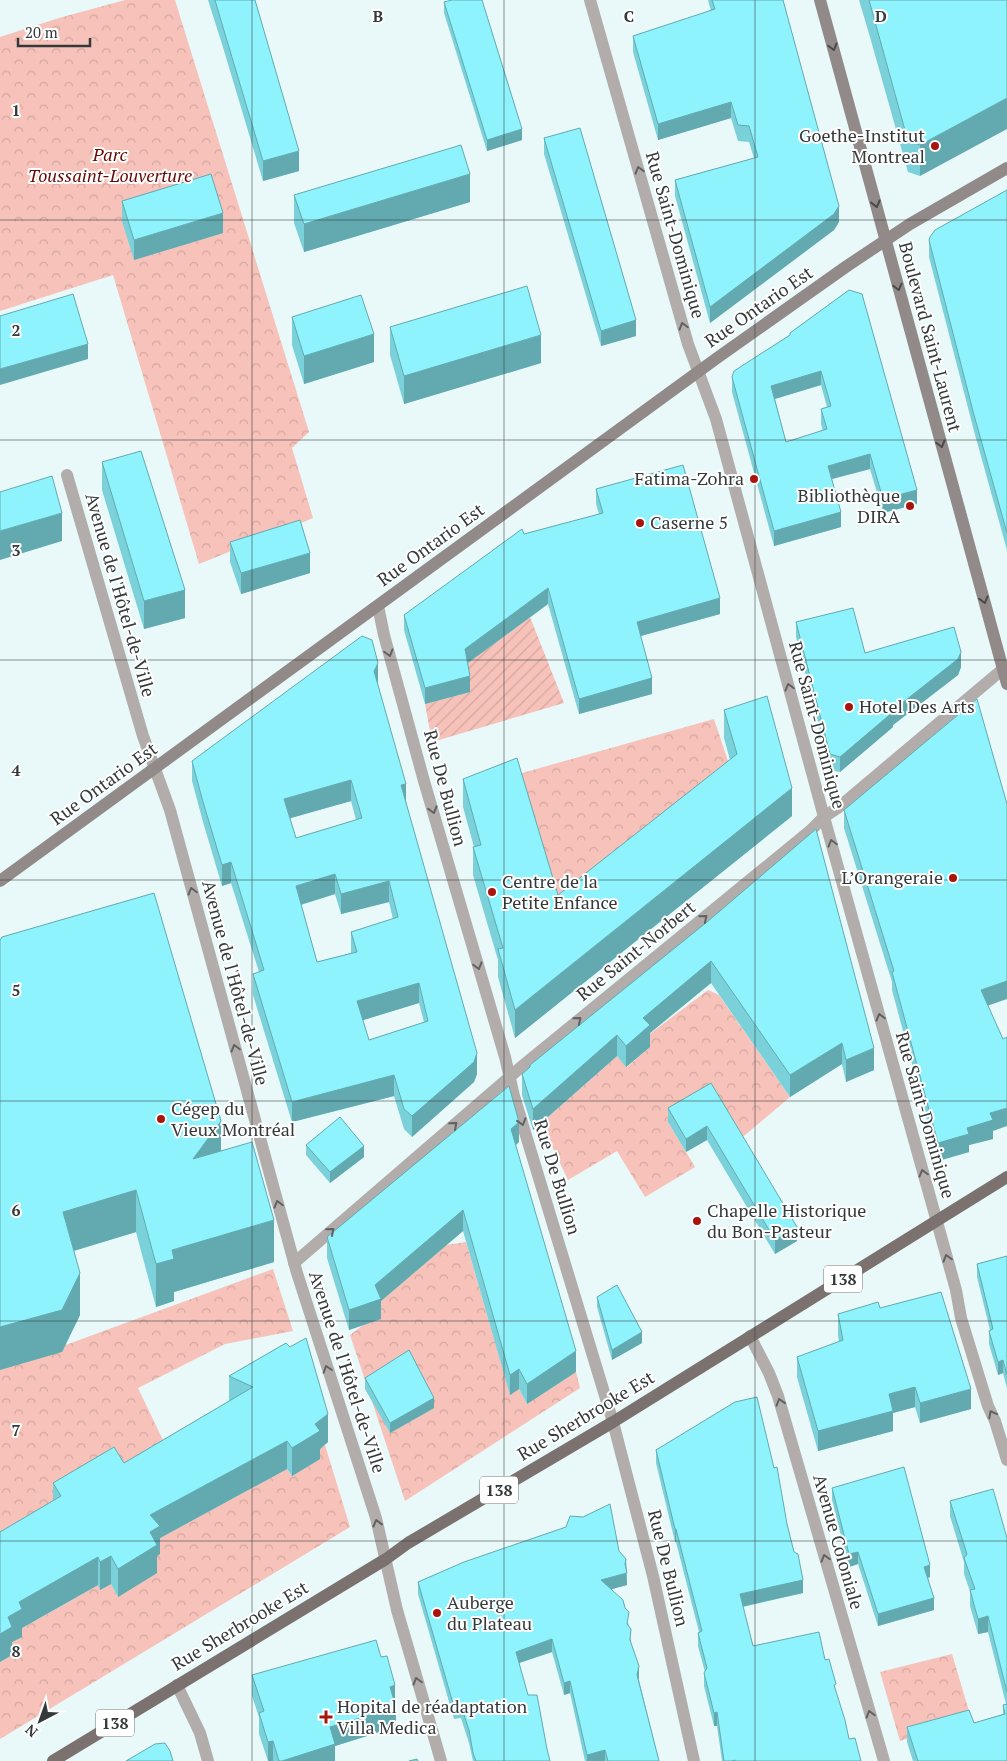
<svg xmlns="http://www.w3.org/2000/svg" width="1007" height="1761" font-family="'PT Serif',serif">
	<defs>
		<pattern id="park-crowns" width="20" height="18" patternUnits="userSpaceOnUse" patternTransform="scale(1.25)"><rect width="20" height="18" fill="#f6c2b9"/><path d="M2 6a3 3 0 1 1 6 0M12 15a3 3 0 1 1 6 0" fill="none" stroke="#d4a7a0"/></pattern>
		<pattern id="garden-furrows" width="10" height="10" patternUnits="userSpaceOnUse" patternTransform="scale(1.25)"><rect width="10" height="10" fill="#f6c2b9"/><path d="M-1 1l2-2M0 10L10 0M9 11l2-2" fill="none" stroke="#d4a7a0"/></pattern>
	</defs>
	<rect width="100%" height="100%" fill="#e9f8f9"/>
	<g fill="url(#park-crowns)">
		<path d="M125 0H175L309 432 292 448 313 518 199 564 113 275 0 311V37L59 18Z"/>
		<path d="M714 719 736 785 559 923 515 775Z"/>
		<path d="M708 990 719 995 790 1097 738 1141 668 1122 695 1167 645 1197 617 1151 568 1180 541 1123 617 1056 627 1067 650 1047 643 1039Z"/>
		<path d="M466 1242 510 1394 519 1389 527 1404 576 1372 580 1388 405 1501 350 1335 363 1325 381 1319 375 1305 446 1245Z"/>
		<path d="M273 1269 293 1331 225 1344 138 1388 173 1461 0 1560V1369Z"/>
		<path d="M325 1445 350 1527 0 1739V1662L12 1655 7 1645 19 1630 98 1585 111 1584 118 1597 150 1543 287 1469 291 1475 315 1451Z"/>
		<path d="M952 1654 971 1718 900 1741 880 1672Z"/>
	</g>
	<path fill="url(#garden-furrows)" d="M530 617 564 703 432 742 425 704 470 692 465 665Z"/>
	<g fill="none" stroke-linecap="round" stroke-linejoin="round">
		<g stroke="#b2adab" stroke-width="12">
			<path d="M590 0 688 344 716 419 824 817 956 1290 961 1318 988 1406 995 1421 1007 1460"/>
			<path d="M67 475 143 736 170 810 297 1273 376 1518 397 1610 441 1761"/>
			<path d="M378 606 384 635 424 781 505 1057 514 1096 613 1422 653 1576 694 1761"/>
			<path d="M294 1263 520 1068 810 831 824 817 839 807 1003 669"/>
			<path d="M750 1336 769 1373 778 1396 884 1761"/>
			<path d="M177 1685 200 1733 208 1761"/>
		</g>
		<g stroke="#928a88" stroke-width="12">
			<path d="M820 0 1007 684"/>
			<path d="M0 881 717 358 847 266 910 224 1007 168"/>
		</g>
		<path stroke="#7b716f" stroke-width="12" d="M53 1761 386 1559 408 1543 613 1422 1007 1177"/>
	</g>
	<g fill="#7ad1d9" fill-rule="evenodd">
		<path d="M208 0H255L299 171 263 181 222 44Z"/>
		<path d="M708 0H783L839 222 834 230 710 323 675 196V180L754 158 749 142 738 141 731 118 658 140 633 52V36L711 11Z"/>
		<path d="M859 0H1007L920 176 908 172 870 37Z"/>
		<path d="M444 2 522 140 487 151 444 13Z"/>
		<path d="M544 138 636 336 601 346 544 154Z"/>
		<path d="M1007 190V550L974 431 929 257V240Z"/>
		<path d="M294 195 470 202 304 252 294 223Z"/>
		<path d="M122 201 223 233 134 260 122 221Z"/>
		<path d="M849 290 917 504 883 513 870 469 832 479 841 527 774 546 732 392V377L790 335V333ZM821 385 827 407 821 409V424L823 431 786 442 775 399Z"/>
		<path d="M292 317 374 362 304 384 292 345Z"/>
		<path d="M390 327 541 363 404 404 390 355Z"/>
		<path d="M102 462 185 618 144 629 102 490Z"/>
		<path d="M596 489 720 614 641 636 652 694 579 714 548 604 468 663 470 692 425 704 404 630V615L524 534 599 514 596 504Z"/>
		<path d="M230 542 310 573 241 594 230 562Z"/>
		<path d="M796 622 865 653 961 667 958 675 893 725V727L840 772 830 770 796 637Z"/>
		<path d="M378 683V684L406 802 477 1074 474 1082 412 1137 404 1129 394 1096 292 1122 253 995V974L259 972 231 883 222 886 203 822 192 781V761ZM351 801 356 820 296 838 290 818ZM335 894 341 914 389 902 393 919 351 932V953L317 962 301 905ZM419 1003 424 1022 369 1040 363 1020Z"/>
		<path d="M724 710 792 816 515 1038 498 977V960L473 875V847H474L463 807V779L558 895 730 760 724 738Z"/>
		<path d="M844 810 988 1006 993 1139 969 1145V1152L938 1161 892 990V982L844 828Z"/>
		<path d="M707 922 874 1070 846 1082 842 1064 790 1097 711 983 650 1033V1047L626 1067 617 1056 533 1130 522 1095V1074L530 1068V1065Z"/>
		<path d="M0 940 221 1151 274 1262 174 1292V1301L156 1307 136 1232 74 1251 80 1315 62 1352Z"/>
		<path d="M711 1083 797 1241 775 1254 707 1140 686 1152 668 1122V1108Z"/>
		<path d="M519 1142 516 1145 576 1372 527 1404 519 1389 510 1395 463 1231 381 1301V1319L349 1330 327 1258V1237Z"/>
		<path d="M306 1145 364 1157 330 1183 306 1155Z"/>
		<path d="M1007 1256V1388L1003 1373 998 1375 989 1344V1331L990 1330 977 1277V1264Z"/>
		<path d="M597 1297 642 1343 612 1360 597 1307Z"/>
		<path d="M880 1308 971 1409 920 1423 915 1407 893 1413V1431L818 1451 797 1377V1357L839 1342 838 1335V1314Z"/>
		<path d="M286 1343 328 1442 320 1449V1459L292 1476 287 1469 160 1538V1554L157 1556V1573L118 1597 111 1584 100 1590 98 1585 22 1628V1637L12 1642V1655L0 1662V1532L53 1501V1483L124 1463 229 1401V1376Z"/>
		<path d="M365 1378 434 1408 390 1433 365 1389Z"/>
		<path d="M656 1450 774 1468 787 1524 803 1593 743 1607 753 1646 825 1660 836 1691 849 1739 861 1761H722L717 1726H714L704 1686V1673L705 1672 698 1646V1633L699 1632 676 1542H675L656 1463Z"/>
		<path d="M832 1488 930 1577 928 1578 934 1610 878 1626 858 1564 849 1567 832 1500Z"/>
		<path d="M950 1501 1007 1538V1761H913L907 1742V1727L974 1723 1003 1714V1705L1006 1704 988 1632 978 1634 970 1606V1591L964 1574V1562L950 1516Z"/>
		<path d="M619 1551 626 1559 627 1585 612 1589 629 1625 631 1643 639 1678V1680L659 1761H585L570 1693 564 1695 552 1652 519 1663 528 1695 550 1761H473L469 1743 461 1718 454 1719 418 1594V1582Z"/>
		<path d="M252 1675 395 1704 396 1727 335 1746V1761H268L259 1734V1717L252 1696Z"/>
	</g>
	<g fill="#63aab0">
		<path d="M1007 98V129L920 176V145Z"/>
		<path d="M731 102V118L658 140V124Z"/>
		<path d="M522 129V140L487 151V140Z"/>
		<path d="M299 151V171L263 181V161Z"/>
		<path d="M470 174V202L304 252V224Z"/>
		<path d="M839 206V222L834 230 710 323V307Z"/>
		<path d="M223 213V233L134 260V240Z"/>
		<path d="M636 320V336L601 346V331Z"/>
		<path d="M374 334V362L304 384V356Z"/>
		<path d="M541 335V363L404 404V376Z"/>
		<path d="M88 344V359L0 385V369Z"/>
		<path d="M821 371V385L771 400V386Z"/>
		<path d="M870 454V469L828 480V466Z"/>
		<path d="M917 490V504L883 513V499Z"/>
		<path d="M841 512V527L774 546V531Z"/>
		<path d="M62 513V541L0 560V531Z"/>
		<path d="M310 553V573L241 594V573Z"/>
		<path d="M548 588V604L465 665V649Z"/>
		<path d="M185 590V618L144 629V601Z"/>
		<path d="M720 598V614L637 637V622Z"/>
		<path d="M961 652V667L958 675 893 725V727L840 772V757L892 711Z"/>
		<path d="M378 663V683L374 691V671Z"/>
		<path d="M470 676V692L425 704V688Z"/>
		<path d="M652 678V694L579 714V699Z"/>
		<path d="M351 780V801L284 820V799Z"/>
		<path d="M406 784V804L401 785Z"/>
		<path d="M792 788V816L515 1038V1010Z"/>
		<path d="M231 862V883L222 886V865Z"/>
		<path d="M335 874V894L296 906V886Z"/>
		<path d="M389 881V902L341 914V894Z"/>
		<path d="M711 961V983L650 1033V1047L626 1067V1046L643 1018Z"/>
		<path d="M1007 981V999L981 1008V990Z"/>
		<path d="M419 983V1003L357 1022V1001Z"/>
		<path d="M617 1035V1056L533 1130V1109Z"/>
		<path d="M842 1043V1064L790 1097V1075Z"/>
		<path d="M874 1048V1070L846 1082V1060Z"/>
		<path d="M477 1053V1074L474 1082 412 1137V1116Z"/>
		<path d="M394 1075V1096L292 1122V1102Z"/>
		<path d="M1007 1108V1126L993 1131V1139L969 1145V1152L938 1161V1143L967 1128 990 1113Z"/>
		<path d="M221 1121V1163L193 1159Z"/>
		<path d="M519 1122V1142L511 1149V1129Z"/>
		<path d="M707 1126V1140L686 1152V1139Z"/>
		<path d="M364 1146V1157L330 1183V1172Z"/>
		<path d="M136 1190V1232L63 1254V1212Z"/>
		<path d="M463 1210V1231L381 1301V1319L349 1330V1310L375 1285Z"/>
		<path d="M274 1220V1262L174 1292V1301L156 1307V1264L172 1250Z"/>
		<path d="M797 1227V1241L775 1254V1240Z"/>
		<path d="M80 1273V1315L62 1352 0 1370V1327Z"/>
		<path d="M642 1332V1343L612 1360V1350Z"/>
		<path d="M576 1351V1372L527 1404V1384Z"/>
		<path d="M1003 1360V1373L998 1375V1362Z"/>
		<path d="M519 1369V1389L510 1395V1375Z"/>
		<path d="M915 1387V1407L893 1413V1431L818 1451V1431L889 1394Z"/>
		<path d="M971 1389V1409L920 1423V1403Z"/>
		<path d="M434 1398V1408L390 1433V1423Z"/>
		<path d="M328 1414V1442L320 1449V1459L292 1476V1448L315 1424Z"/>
		<path d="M287 1441V1469L160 1538V1554L157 1556V1573L118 1597V1569L150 1515Z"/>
		<rect x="675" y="1529" width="1" height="13"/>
		<path d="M858 1552V1564L849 1567V1554Z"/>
		<path d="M111 1556V1584L100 1590V1562Z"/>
		<path d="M98 1557V1585L22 1628V1637L12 1642V1655L0 1662V1634L8 1617 19 1602Z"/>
		<path d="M626 1559 627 1585 601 1592V1580L625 1564Z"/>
		<path d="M930 1565V1577L924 1579V1567Z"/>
		<path d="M803 1580V1593L740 1607V1594Z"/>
		<path d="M934 1598V1610L878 1626V1614Z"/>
		<path d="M988 1616V1632L978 1634V1619Z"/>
		<path d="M552 1639V1652L516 1664V1652Z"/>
		<path d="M639 1666V1678L637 1687V1675Z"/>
		<path d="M570 1681V1693L564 1695V1683Z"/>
		<path d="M395 1685V1705L390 1687Z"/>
		<path d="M396 1707V1727L335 1746V1761H282L330 1727Z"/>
		<path d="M717 1712V1726H714V1713Z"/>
		<path d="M273 1741V1761H268V1742Z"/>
		<path d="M605 1750V1761H587V1755Z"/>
	</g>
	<g fill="#8ef3fc" stroke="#63aab0" fill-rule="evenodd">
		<path d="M215 0H255L299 151 263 161 222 24Z"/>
		<path d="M452 0H482L522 129 487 140 444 2Z"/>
		<path d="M712 0H783L839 206 834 214 710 307 675 180 758 157 749 126 738 125 731 102 658 124 633 36 715 9Z"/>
		<path d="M869 0H1007V98L920 145 908 141Z"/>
		<path d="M580 128 636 320 601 331 544 138Z"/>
		<path d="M461 145 470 174 304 224 294 195Z"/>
		<path d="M211 174 223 213 134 240 122 201Z"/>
		<path d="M1007 190V533L974 415 929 240 930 237 935 230Z"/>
		<path d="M527 286 541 335 404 376 390 327Z"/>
		<path d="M849 290 862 294 917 490 883 499 870 454 828 466 841 512 774 531 732 377 734 371 790 335V333ZM821 371 831 406 821 409 827 429 786 442 771 386Z"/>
		<path d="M73 294 88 344 0 369V316Z"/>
		<path d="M361 295 374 334 304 356 292 317Z"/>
		<path d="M141 451 185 590 144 601 102 462Z"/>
		<path d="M683 465 720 598 637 622 652 678 579 699 548 588 465 649 470 676 425 688 404 615 522 529 524 534 603 513 596 489Z"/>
		<path d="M52 476 62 513 0 531V492Z"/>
		<path d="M300 520 310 553 241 573 230 542Z"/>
		<path d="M853 608 865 653 954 627 961 652 958 659 892 711 893 712 840 757 830 754 796 622Z"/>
		<path d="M362 636 372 640 378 663 374 671 406 784 401 785 477 1053 474 1062 412 1116 404 1109 394 1075 292 1102 253 974 264 970 231 862 222 865 203 802 192 761ZM351 780 362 818 296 838 284 799ZM335 874 341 894 389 881 398 917 351 932 357 952 317 962 296 886ZM419 983 428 1021 369 1040 357 1001Z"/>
		<path d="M767 696 792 788 515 1010 498 949 503 948 473 847 481 845 463 779 517 758 558 895 737 754 724 710Z"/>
		<path d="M977 699 1007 804V981L981 990 1003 1039 1007 1037V1108L990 1113 993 1120 967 1128 969 1134 938 1143 892 972 894 971 844 810Z"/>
		<path d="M816 829 874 1048 846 1060 842 1043 790 1075 711 961 643 1018 650 1025 626 1046 617 1035 533 1109 522 1074 530 1067V1065L707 922Z"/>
		<path d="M154 893 221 1121 193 1159 252 1142 274 1220 172 1250 174 1259 156 1264 136 1190 63 1212 80 1273 62 1310 0 1327V940L2 937Z"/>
		<path d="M711 1083 797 1227 775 1240 707 1126 686 1139 668 1108Z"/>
		<path d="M509 1086 519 1122 511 1129 576 1351 527 1384 519 1369 510 1375 463 1210 375 1285 381 1299 349 1310 327 1237Z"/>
		<path d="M340 1117 364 1146 330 1172 306 1145Z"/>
		<path d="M1007 1256V1375L1003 1360 998 1362 989 1331 993 1329 977 1264Z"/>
		<path d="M617 1285 642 1332 612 1350 597 1297Z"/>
		<path d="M941 1292 971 1389 920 1403 915 1387 889 1394 893 1411 818 1431 797 1357 843 1340 838 1314 878 1302 880 1308Z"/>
		<path d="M306 1338 328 1414 315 1424 320 1431 292 1448 287 1441 150 1515 160 1526 150 1532 157 1545 118 1569 111 1556 100 1562 98 1557 19 1602 22 1609 8 1617 12 1627 0 1634V1532L61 1496 53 1483 114 1447 124 1463 253 1387 229 1376 286 1343 290 1347Z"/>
		<path d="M409 1350 434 1398 390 1423 365 1378Z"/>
		<path d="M757 1397 774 1468 777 1467 787 1524 794 1552 798 1554 803 1580 740 1594 753 1646 819 1632 825 1660 829 1659 836 1684 834 1685 845 1720 849 1739 855 1738 861 1761H735V1760L732 1761H724L717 1712 714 1713 704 1673 707 1668 698 1633 702 1631 676 1529H675L656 1450 735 1402Z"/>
		<path d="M904 1467 930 1565 924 1567 934 1598 878 1614 858 1552 849 1554 832 1488Z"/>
		<path d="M993 1489 1007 1538V1692L988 1616 978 1619 970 1590 975 1589 964 1558 967 1554 950 1501Z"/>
		<path d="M610 1504 619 1551 626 1559 625 1564 627 1573 601 1580 623 1600 625 1608 629 1612 627 1624 631 1629 630 1640 639 1666 637 1675 659 1761H608L605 1750 587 1755 570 1681 564 1683 552 1639 516 1652 528 1695H537L547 1749 550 1761H476L473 1753 469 1730 461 1706 454 1707 418 1582 464 1562 566 1527 570 1516 583 1517Z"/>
		<path d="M376 1640 381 1657 387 1656 395 1685 390 1687 396 1707 330 1727 335 1744 282 1761H279L273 1741 268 1742 259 1713 264 1711 252 1675Z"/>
		<path d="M1007 1704V1761H918L907 1727 969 1710 974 1723 1005 1714 1003 1705Z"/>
		<path d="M165 1743 170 1751 173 1761H126L155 1744Z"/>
		<path d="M417 1759 418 1761H409Z"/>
	</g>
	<defs><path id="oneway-chevron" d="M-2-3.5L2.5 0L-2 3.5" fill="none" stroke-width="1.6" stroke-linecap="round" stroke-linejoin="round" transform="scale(1.25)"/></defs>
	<g stroke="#474a4a">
		<use href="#oneway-chevron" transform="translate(833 47) rotate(75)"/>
		<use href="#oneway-chevron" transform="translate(876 204) rotate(76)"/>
		<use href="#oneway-chevron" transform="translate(898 287) rotate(75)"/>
		<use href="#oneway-chevron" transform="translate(941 444) rotate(75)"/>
		<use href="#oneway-chevron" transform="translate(984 600) rotate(75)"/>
	</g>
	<g stroke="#606262">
		<use href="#oneway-chevron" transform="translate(639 170) rotate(-106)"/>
		<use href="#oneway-chevron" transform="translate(683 326) rotate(-106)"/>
		<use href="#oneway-chevron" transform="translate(389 653) rotate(74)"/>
		<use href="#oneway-chevron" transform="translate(789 687) rotate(-105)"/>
		<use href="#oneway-chevron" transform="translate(433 810) rotate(74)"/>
		<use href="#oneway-chevron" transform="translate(832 843) rotate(-106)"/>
		<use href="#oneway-chevron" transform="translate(192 891) rotate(-105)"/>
		<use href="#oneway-chevron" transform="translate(704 918) rotate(-39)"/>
		<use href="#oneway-chevron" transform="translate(478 966) rotate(74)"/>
		<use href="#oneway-chevron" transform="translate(880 1017) rotate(-105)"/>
		<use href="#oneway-chevron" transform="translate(578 1020) rotate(-39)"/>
		<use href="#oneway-chevron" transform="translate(235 1048) rotate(-105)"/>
		<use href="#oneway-chevron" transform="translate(522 1122) rotate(73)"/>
		<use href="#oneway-chevron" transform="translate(454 1125) rotate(-41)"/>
		<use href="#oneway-chevron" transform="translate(923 1173) rotate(-105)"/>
		<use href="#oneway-chevron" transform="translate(278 1204) rotate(-105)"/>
		<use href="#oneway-chevron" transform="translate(331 1231) rotate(-41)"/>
		<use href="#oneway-chevron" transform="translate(947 1258) rotate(-106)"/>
		<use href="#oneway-chevron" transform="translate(327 1369) rotate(-108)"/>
		<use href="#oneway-chevron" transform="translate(780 1402) rotate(-107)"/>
		<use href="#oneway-chevron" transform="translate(992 1414) rotate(-118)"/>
		<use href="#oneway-chevron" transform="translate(377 1523) rotate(-104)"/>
		<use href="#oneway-chevron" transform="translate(825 1558) rotate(-106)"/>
		<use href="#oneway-chevron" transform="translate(417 1681) rotate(-106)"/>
		<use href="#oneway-chevron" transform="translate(870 1714) rotate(-106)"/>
	</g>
	<path fill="none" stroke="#343a3a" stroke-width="1" stroke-opacity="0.55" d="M252 0V1761M504 0V1761M755 0V1761M0 220H1007M0 440H1007M0 660H1007M0 880H1007M0 1101H1007M0 1321H1007M0 1541H1007"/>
	<g fill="#a8150d" stroke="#fff" stroke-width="2">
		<circle cx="935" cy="146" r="5"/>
		<circle cx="754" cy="479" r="5"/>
		<circle cx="910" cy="506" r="5"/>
		<circle cx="640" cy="523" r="5"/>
		<circle cx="849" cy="707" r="5"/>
		<circle cx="953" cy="878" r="5"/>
		<circle cx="492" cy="892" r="5"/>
		<circle cx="161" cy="1119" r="5"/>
		<circle cx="697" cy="1221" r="5"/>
		<circle cx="437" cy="1613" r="5"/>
		<path d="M323.5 1709.5h5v5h5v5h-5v5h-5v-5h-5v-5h5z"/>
	</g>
	<g text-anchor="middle" stroke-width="4" stroke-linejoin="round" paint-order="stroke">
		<g fill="#fff" stroke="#717575" stroke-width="1">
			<rect x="824" y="1265.5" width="38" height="27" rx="4"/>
			<rect x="480" y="1476.5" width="38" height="27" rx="4"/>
			<rect x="96" y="1709.5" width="38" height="27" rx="4"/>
		</g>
		<g font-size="16" font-weight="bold" fill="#343a3a">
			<text x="843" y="1285">138</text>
			<text x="499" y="1496">138</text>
			<text x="115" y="1729">138</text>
		</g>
		<g font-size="18" fill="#343a3a" stroke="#fff" text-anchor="start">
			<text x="925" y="142" text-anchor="end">Goethe-Institut<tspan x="925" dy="21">Montreal</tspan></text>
			<text x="744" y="485" text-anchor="end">Fatima-Zohra</text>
			<text x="900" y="502" text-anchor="end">Bibliothèque<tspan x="900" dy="21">DIRA</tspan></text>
			<text x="650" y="529">Caserne 5</text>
			<text x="859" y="713">Hotel Des Arts</text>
			<text x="943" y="884" text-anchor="end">L’Orangeraie</text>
			<text x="502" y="888">Centre de la<tspan x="502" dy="21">Petite Enfance</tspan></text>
			<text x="171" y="1115">Cégep du<tspan x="171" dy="21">Vieux Montréal</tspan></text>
			<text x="707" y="1217">Chapelle Historique<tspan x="707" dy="21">du Bon-Pasteur</tspan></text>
			<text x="447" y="1609">Auberge<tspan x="447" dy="21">du Plateau</tspan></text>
			<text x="337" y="1713">Hopital de réadaptation<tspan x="337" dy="21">Villa Medica</tspan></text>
		</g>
		<g font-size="18" font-style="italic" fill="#670a05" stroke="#fff">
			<text x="110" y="161">Parc<tspan x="110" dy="21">Toussaint-Louverture</tspan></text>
		</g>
		<g font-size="18" fill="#343a3a" stroke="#fff">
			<text transform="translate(675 235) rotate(74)" y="6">Rue Saint-Dominique</text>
			<text transform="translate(759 307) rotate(-35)" y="6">Rue Ontario Est</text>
			<text transform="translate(930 337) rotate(75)" y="6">Boulevard Saint-Laurent</text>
			<text transform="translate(431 545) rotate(-36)" y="6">Rue Ontario Est</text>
			<text transform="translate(120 595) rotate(74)" y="6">Avenue de l'Hôtel-de-Ville</text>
			<text transform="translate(817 725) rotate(75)" y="6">Rue Saint-Dominique</text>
			<text transform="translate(104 784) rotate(-36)" y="6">Rue Ontario Est</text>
			<text transform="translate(445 788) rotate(75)" y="6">Rue De Bullion</text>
			<text transform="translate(636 951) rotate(-39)" y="6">Rue Saint-Norbert</text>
			<text transform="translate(235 983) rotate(75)" y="6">Avenue de l'Hôtel-de-Ville</text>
			<text transform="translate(925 1115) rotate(74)" y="6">Rue Saint-Dominique</text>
			<text transform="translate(557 1177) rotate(73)" y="6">Rue De Bullion</text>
			<text transform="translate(347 1372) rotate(72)" y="6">Avenue de l'Hôtel-de-Ville</text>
			<text transform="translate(586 1416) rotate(-31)" y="6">Rue Sherbrooke Est</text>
			<text transform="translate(838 1542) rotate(74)" y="6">Avenue Coloniale</text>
			<text transform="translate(668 1568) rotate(76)" y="6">Rue De Bullion</text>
			<text transform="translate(240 1626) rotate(-31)" y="6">Rue Sherbrooke Est</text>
		</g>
	</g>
	<g font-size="16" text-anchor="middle" font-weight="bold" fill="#343a3a" stroke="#fff" stroke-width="4" stroke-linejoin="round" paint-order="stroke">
		<text x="378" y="22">B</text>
		<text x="629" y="22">C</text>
		<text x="881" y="22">D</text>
		<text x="16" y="116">1</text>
		<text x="16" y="336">2</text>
		<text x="16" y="556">3</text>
		<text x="16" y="776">4</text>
		<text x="16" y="996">5</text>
		<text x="16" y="1216">6</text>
		<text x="16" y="1436">7</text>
		<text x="16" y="1657">8</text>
	</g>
	<g transform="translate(40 1721) rotate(221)" stroke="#ffffff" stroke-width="4" paint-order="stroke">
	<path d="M0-4L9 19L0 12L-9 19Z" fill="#343a3a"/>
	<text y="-8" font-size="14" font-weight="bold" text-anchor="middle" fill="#343a3a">N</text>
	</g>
	<path d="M18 38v8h72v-8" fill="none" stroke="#343a3a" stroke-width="2.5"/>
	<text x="25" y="38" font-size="15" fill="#343a3a" stroke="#ffffff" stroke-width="4" paint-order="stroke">20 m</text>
</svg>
